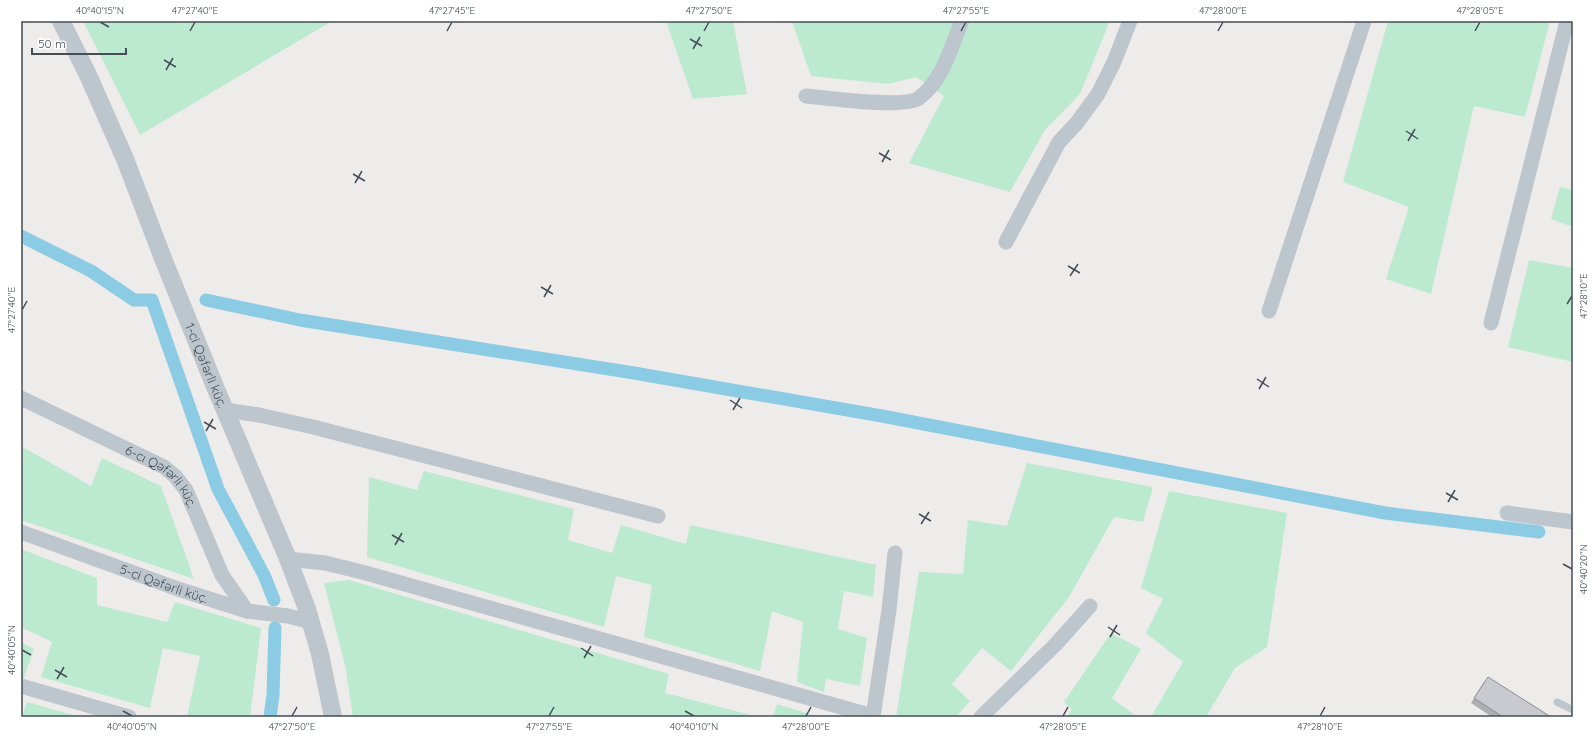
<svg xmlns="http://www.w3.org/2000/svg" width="1594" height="738" font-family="Quicksand,sans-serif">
	<rect width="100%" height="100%" fill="#eeebeb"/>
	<g fill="#bbead0">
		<path d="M83 21H332L140 135Z"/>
		<path d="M666 21H733L747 94 693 99Z"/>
		<path d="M792 21H1110L1080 94 1045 130 1010 192 909 163 944 96 916 77 888 84 811 76Z"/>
		<path d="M1388 21H1550L1525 117 1474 106 1431 294 1386 279 1409 207 1343 182Z"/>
		<path d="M1560 187 1573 190V227L1551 219Z"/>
		<path d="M1529 260 1573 268V362L1508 347Z"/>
		<path d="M21 446 91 486 102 458 161 486 194 579 21 520Z"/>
		<path d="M1027 463 1153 487 1143 522 1114 517 1069 597 1011 671 982 648 952 684 970 701 956 717H896L919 572 963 574 968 520 1007 526Z"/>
		<path d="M424 471 574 509 568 540 612 553 621 525 686 544 690 525 876 565 873 597 844 591 838 629 867 638 860 686 826 679 824 692 797 682 803 622 772 611 760 671 644 637 652 585 616 576 604 627 367 557 369 477 417 490Z"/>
		<path d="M1169 491 1287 513 1267 647 1235 668 1206 717H1151L1183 662 1146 633 1163 599 1141 588Z"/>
		<path d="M21 549 97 578V605L167 622 175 602 261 628 250 717H187L200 656 163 648 150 708 41 677 52 642 21 627Z"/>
		<path d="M349 580 669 674 665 693 759 717H353L345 665 324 583Z"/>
		<path d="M1111 633 1141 649 1112 698 1137 717H1067L1072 710 1064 702Z"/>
		<path d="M21 642 34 649 21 686Z"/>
		<path d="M27 702 80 717H22Z"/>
		<path d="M777 704 817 716 816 717H773Z"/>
	</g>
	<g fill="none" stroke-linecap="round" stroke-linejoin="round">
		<g stroke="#8bcce4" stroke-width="13">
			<path d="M21 236 91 271 134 300H152L218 489 264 575 274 600"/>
			<path d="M206 300 300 320 634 373 882 416 1385 513 1539 532"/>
			<path d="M270 717 273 695 275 628"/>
		</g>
		<path stroke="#bdc5cd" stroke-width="7" d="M1557 702 1573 710"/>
		<g stroke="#bdc5cd" stroke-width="15">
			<path d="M806 96C828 98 904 109 919 98 943 80 951 47 962 21"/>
			<path d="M1006 242 1059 142 1076 124 1098 94 1114 62 1130 21"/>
			<path d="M1269 311 1364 21"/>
			<path d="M1491 323 1567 21"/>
			<path id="s1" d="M21 398 164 467 175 476 186 490 222 575 247 611"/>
			<path d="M225 410 259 415 313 427 658 516"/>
			<path d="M1507 513 1573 522"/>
			<path id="s2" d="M21 532 178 589 247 611 288 616 311 622"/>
			<path d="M288 559 325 563 362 572 873 716"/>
			<path d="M21 686 129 717"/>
			<path d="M873 717 889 610 895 553"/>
			<path d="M981 717 1056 644 1090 606"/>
		</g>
		<path stroke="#bdc5cd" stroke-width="18" id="s3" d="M61 21 88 75 125 159 164 261 216 389 288 559 307 609 320 654 333 717"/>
	</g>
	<path fill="#acaeb3" d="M1484 682 1551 717H1492L1471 703Z"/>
	<path fill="#c8cad0" stroke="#8c8d92" d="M1488 677 1551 717H1503L1474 698Z"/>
	<path fill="none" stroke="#454d57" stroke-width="1.5" d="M100 22 109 27M190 31 195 22M447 31 452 22M704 31 709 22M961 31 966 22M1218 31 1223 22M1475 31 1480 22M690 39 702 46M693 49 700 37M164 60 176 67M166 70 173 58M1406 131 1418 139M1408 141 1415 129M879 153 891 160M882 162 889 150M353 174 365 181M355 183 362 171M1068 266 1080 273M1070 276 1078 264M541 287 553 294M544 297 551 285M1567 304 1572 296M22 310 27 301M1257 379 1269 387M1259 389 1266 377M730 400 742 408M733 410 740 398M204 422 216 429M206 431 213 419M1446 493 1458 500M1448 502 1455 490M919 514 931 521M921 524 929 512M392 535 404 542M395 545 402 533M1563 564 1572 569M1108 627 1120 635M1110 637 1117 625M581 648 593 656M22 650 31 655M584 658 591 646M55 670 67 677M57 679 64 667M123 711 132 716M685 711 694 716M292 716 297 707M549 716 554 707M806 716 811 707M1063 716 1068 707M1320 716 1325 707"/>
	<g text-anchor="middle" stroke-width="4" stroke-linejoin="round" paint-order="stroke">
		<g font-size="13" fill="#454d57" stroke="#fff">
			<text dy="5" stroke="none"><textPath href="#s3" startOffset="374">1-ci Qəfərli küç.</textPath></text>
			<text dy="5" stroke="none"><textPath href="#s1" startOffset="163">6-cı Qəfərli küç.</textPath></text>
			<text dy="5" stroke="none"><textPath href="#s2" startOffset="152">5-ci Qəfərli küç.</textPath></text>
		</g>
	</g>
	<rect width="1594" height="738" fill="none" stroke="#ffffff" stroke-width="44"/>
	<path d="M32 48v6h94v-6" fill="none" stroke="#454d57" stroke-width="2"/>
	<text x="38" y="48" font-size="12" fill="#454d57" stroke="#ffffff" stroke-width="3" paint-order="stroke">50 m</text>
	<rect x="22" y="22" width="1550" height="694" fill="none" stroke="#454d57" stroke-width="1.5"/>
	<g font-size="10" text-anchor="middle" fill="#454d57">
		<text x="100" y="14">40°40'15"N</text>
		<text x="195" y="14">47°27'40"E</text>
		<text x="452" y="14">47°27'45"E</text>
		<text x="709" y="14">47°27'50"E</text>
		<text x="966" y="14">47°27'55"E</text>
		<text x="1223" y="14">47°28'00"E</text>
		<text x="1480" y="14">47°28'05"E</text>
		<text transform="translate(1583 296) rotate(-90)" y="4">47°28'10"E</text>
		<text transform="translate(11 310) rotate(-90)" y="4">47°27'40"E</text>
		<text transform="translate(1583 569) rotate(-90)" y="4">40°40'20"N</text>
		<text transform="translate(11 650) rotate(-90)" y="4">40°40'05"N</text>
		<text x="132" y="730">40°40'05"N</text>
		<text x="292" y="730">47°27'50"E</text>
		<text x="549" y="730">47°27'55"E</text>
		<text x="694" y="730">40°40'10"N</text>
		<text x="806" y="730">47°28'00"E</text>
		<text x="1063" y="730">47°28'05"E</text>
		<text x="1320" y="730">47°28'10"E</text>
	</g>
</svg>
